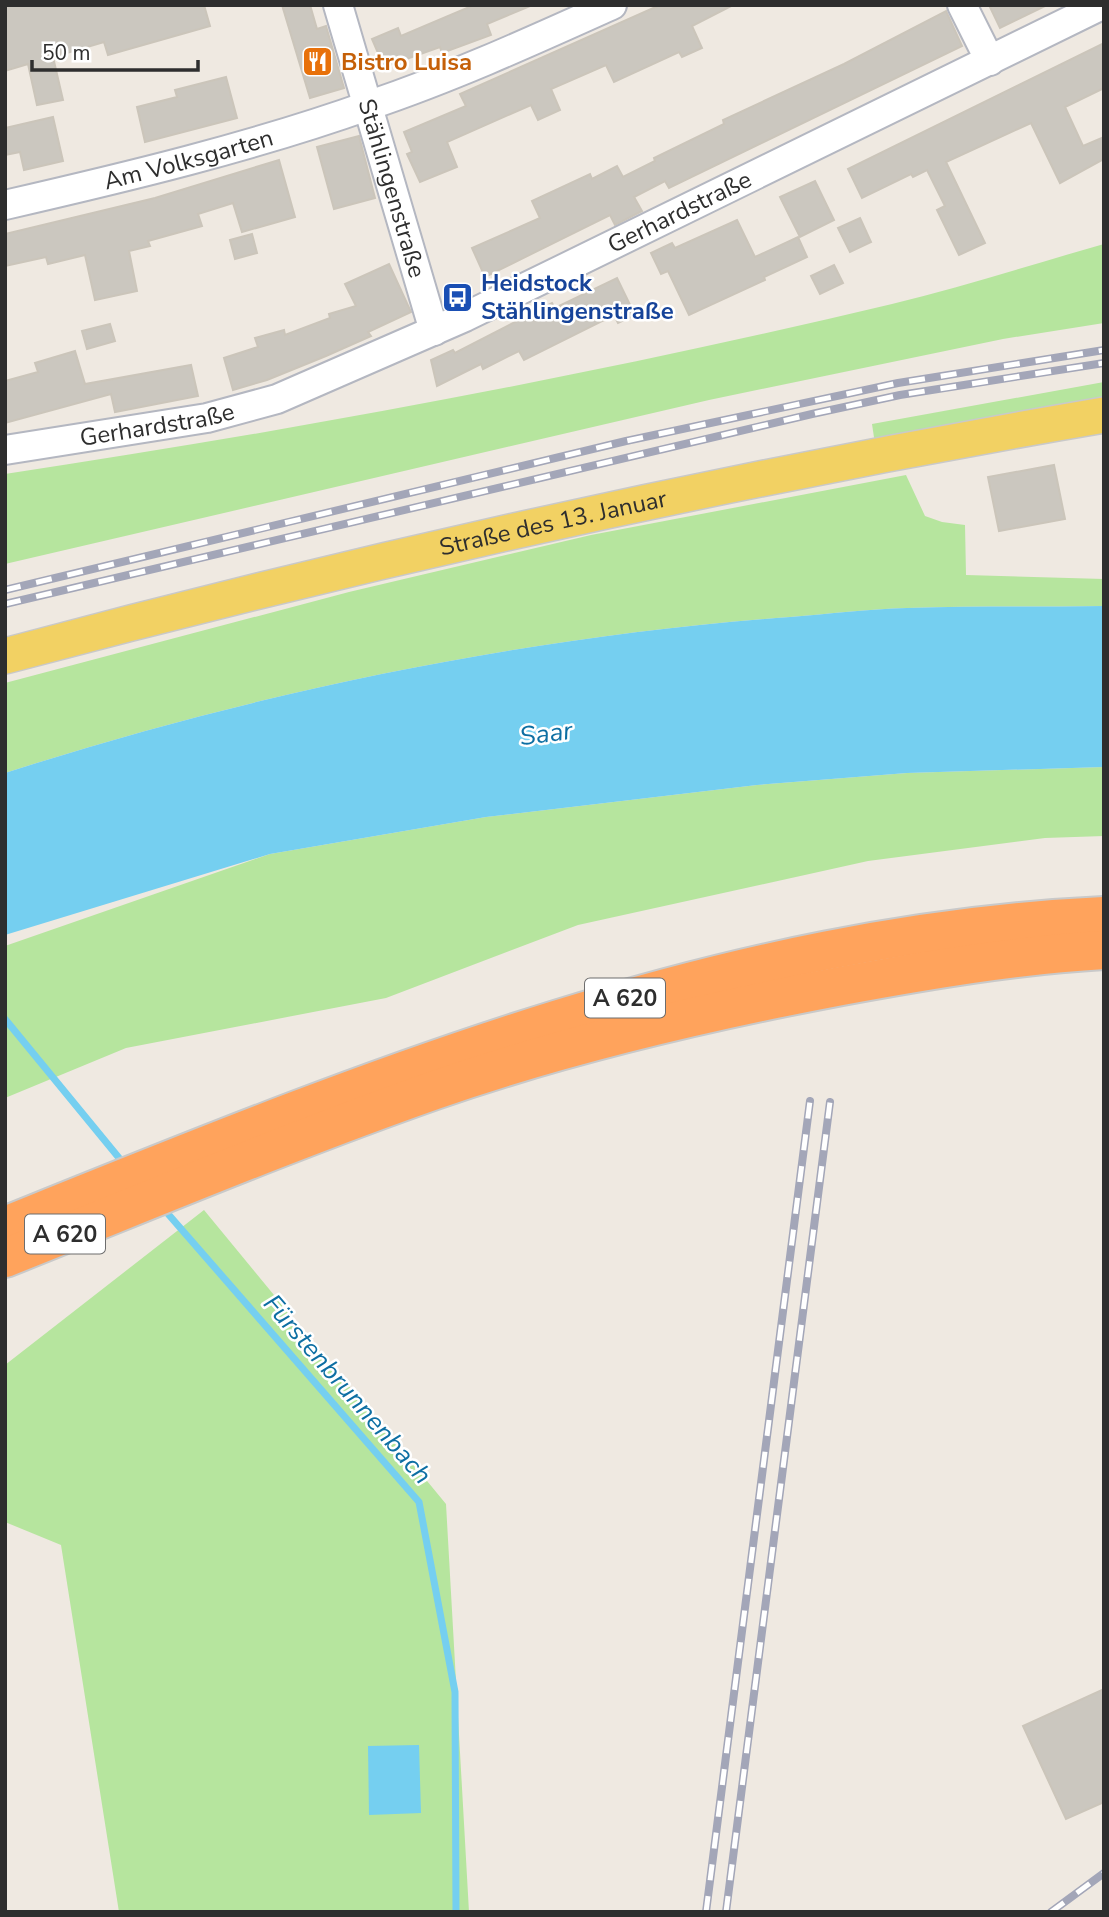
<svg xmlns="http://www.w3.org/2000/svg" width="1109" height="1917" font-family="'Nunito Sans',sans-serif">
	<rect width="100%" height="100%" fill="#efe9e1"/>
	<g fill="#b6e59e">
		<path d="M1104 244V323L1003 339 709 400 5 564V474C303 429 599 374 892 304 963 287 1033 264 1104 244Z"/>
		<path d="M1104 382V403L875 444 872 424Z"/>
		<path d="M906 475 925 516 942 522 965 525 966 575 1104 579V606C1038 607 973 606 907 608 868 609 829 614 790 617 523 637 260 691 5 773V683L349 592 591 535Z"/>
		<path d="M1104 767V836L1045 838 868 861 578 925 386 998 126 1048 5 1098V946L270 854 486 817 757 785 907 773Z"/>
		<path d="M204 1210 446 1504 469 1912H119L61 1545 5 1522V1365Z"/>
	</g>
	<g fill="#75cff0">
		<path d="M1104 606V767L907 773 757 785 486 817 270 854 5 935V773C260 691 523 637 790 617 829 614 868 609 907 608 973 606 1038 607 1104 606Z"/>
		<path d="M419 1745 421 1813 369 1815 368 1746Z"/>
	</g>
	<g fill="none" stroke-linecap="round" stroke-linejoin="round">
		<g stroke="#75cff0" stroke-width="7">
			<path d="M5 1019 124 1164"/>
			<path d="M162 1207 419 1502 455 1692 456 1912"/>
		</g>
	</g>
	<g fill="#cbc7bf" stroke="#cbc5ba" stroke-width="2">
		<path d="M5 5H204L210 26 108 55 104 42 53 57 63 100 37 105 28 64 5 71Z"/>
		<path d="M282 5H310L317 29 326 26 344 88 310 98Z"/>
		<path d="M474 5 530 6 487 24 491 35 442 53 440 47 384 67 372 39 398 28 401 36Z"/>
		<path d="M660 5H733L692 26 702 48 682 57 679 52 614 82 606 65 551 89 560 110 538 120 531 105 447 142 457 167 420 182 407 154 412 152 404 132 466 106 460 94Z"/>
		<path d="M989 5H1047L1000 28Z"/>
		<path d="M946 11 962 46 669 188 665 181 634 197 642 211 615 225 610 215 485 277 472 248 540 218 532 201 590 174 592 179 617 166 623 177 655 161 654 158 724 124 723 120 844 64Z"/>
		<path d="M1104 43V88L1065 107 1083 146 1104 137V159L1060 183 1031 123 946 162 985 243 959 255 937 210 945 206 927 170 913 177 911 174 862 198 848 169Z"/>
		<path d="M226 77 237 118 145 142 137 107 177 97 175 90Z"/>
		<path d="M53 117 63 161 24 170 20 152 5 155V128Z"/>
		<path d="M359 136 375 198 334 209 317 147Z"/>
		<path d="M279 160 295 217 242 232 233 203 198 214 202 226 148 241 150 246 129 251 137 291 95 300 85 255 48 264 46 257 5 266V234L155 198Z"/>
		<path d="M815 181 834 220 800 237 780 197Z"/>
		<path d="M860 218 871 242 850 252 838 228Z"/>
		<path d="M737 220 755 257 798 237 807 257 764 277 765 280 689 315 668 271 661 274 651 253 672 243 675 248Z"/>
		<path d="M252 234 257 253 235 259 230 240Z"/>
		<path d="M389 264 411 312 368 332 371 336 326 356 267 380 233 390 224 358 258 347 255 338 284 330 285 335 330 318 329 314 356 306 345 284Z"/>
		<path d="M834 265 843 283 820 294 811 276Z"/>
		<path d="M617 278 635 315 618 323 614 315 524 360 519 351 483 369 481 364 437 386 431 360 453 350 455 353 552 303 555 308Z"/>
		<path d="M110 324 115 341 87 349 82 331Z"/>
		<path d="M75 351 85 384 191 365 198 396 115 412 111 394 5 423V381L38 372 35 363Z"/>
		<path d="M1054 465 1065 519 999 531 988 477Z"/>
		<path d="M1104 1689V1802L1066 1819 1023 1726Z"/>
	</g>
	<g fill="none" stroke-linecap="round" stroke-linejoin="round">
		<defs>
			<g id="minor">
				<path id="s1" d="M338 5 434 331"/>
				<path d="M962 5 990 61"/>
				<path id="s2" d="M5 205C127 177 252 147 370 105 453 77 532 41 612 5"/>
				<path id="s3" d="M5 450 207 418 277 399 465 317 1102 5"/>
			</g>
			<g id="major">
				<path id="s4" d="M5 656C368 559 734 478 1104 415"/>
			</g>
			<g id="highway">
				<path d="M5 1226C359 1083 718 934 1104 916"/>
				<path d="M5 1258C148 1201 290 1141 435 1090 567 1044 704 1012 841 986 928 970 1016 955 1104 950"/>
			</g>
		</defs>
		<use href="#minor" stroke="#b4b7c1" stroke-width="32"/>
		<use href="#major" stroke="#c9c9c9" stroke-width="38"/>
		<use href="#highway" stroke="#c9c9c9" stroke-width="42"/>
		<use href="#minor" stroke="#fff" stroke-width="28"/>
		<use href="#major" stroke="#f2d163" stroke-width="35"/>
		<use href="#highway" stroke="#ffa35c" stroke-width="38"/>
		<defs>
			<g id="rail">
				<path d="M5 590 626 441 898 383 1104 350"/>
				<path d="M5 604 812 414 900 395 1104 363"/>
				<path d="M706 1912 810 1101"/>
				<path d="M726 1912 830 1102"/>
				<path d="M1051 1912 1104 1873"/>
			</g>
		</defs>
		<use href="#rail" stroke="#a3a6b8" stroke-width="8"/>
		<use href="#rail" stroke="#fff" stroke-width="5" stroke-dasharray="16" stroke-linecap="butt"/>
	</g>
	<defs>
		<symbol id="restaurant-square" viewBox="-11 -11 22 22"><rect x="-9" y="-9" width="18" height="18" rx="4" fill="#e8710a" stroke="#fff"/><path d="M-5-6h1v4h1v-4h1v4h1v-4h1v5L-1.5 .5V6h-2V.5L-5-1ZM5-6V6H3V1.5H1.5Q1.5-4 5-6Z" fill="#fff"/></symbol>
		<symbol id="bus-square" viewBox="-11 -11 22 22"><rect x="-9" y="-9" width="18" height="18" rx="4" fill="#1a4fb4" stroke="#fff"/><path d="M-5-6H5V4H4V6H2V4H-2V6H-4V4H-5ZM-3.5-4V0h7V-4ZM-3.5 1.2v1.5H-2V1.2ZM2 1.2v1.5H3.5V1.2Z" fill="#fff"/></symbol>
	</defs>
	<g fill-rule="evenodd">
		<use href="#restaurant-square" x="300" y="44" width="35" height="35"/>
		<use href="#bus-square" x="440" y="280" width="35" height="35"/>
	</g>
	<g text-anchor="middle" stroke-width="5" stroke-linejoin="round" paint-order="stroke">
		<g fill="#fff" stroke="#6d6d6d" stroke-width="2">
			<rect x="585" y="978.5" width="80" height="39" rx="5"/>
			<rect x="25" y="1214.5" width="80" height="39" rx="5"/>
		</g>
		<g font-size="23" font-weight="bold" fill="#2e2e2e">
			<text x="625" y="1006">A 620</text>
			<text x="65" y="1242">A 620</text>
		</g>
		<g font-size="24" font-weight="bold" fill="#c56008" stroke="#fff" text-anchor="start">
			<text x="341" y="70">Bistro Luisa</text>
		</g>
		<g font-size="24" fill="#2e2e2e" stroke="#fff">
			<text dy="8" stroke="none"><textPath href="#s2" startOffset="189">Am Volksgarten</textPath></text>
			<text dy="8" stroke="none"><textPath href="#s1" startOffset="191">Stählingenstraße</textPath></text>
			<text dy="8" stroke="none"><textPath href="#s3" startOffset="721">Gerhardstraße</textPath></text>
			<text dy="8" stroke="none"><textPath href="#s3" startOffset="154">Gerhardstraße</textPath></text>
			<text dy="8" stroke="none"><textPath href="#s4" startOffset="564">Straße des 13. Januar</textPath></text>
		</g>
		<g font-size="24" font-weight="bold" fill="#164399" stroke="#fff" text-anchor="start">
			<text x="481" y="291">Heidstock<tspan x="481" dy="28">Stählingenstraße</tspan></text>
		</g>
		<g font-size="26" font-style="italic" fill="#0d6fa3" stroke="#fff">
			<text transform="translate(546 733) rotate(-7)" y="9">Saar</text>
			<text transform="translate(348 1389) rotate(49)" y="9">Fürstenbrunnenbach</text>
		</g>
	</g>
	<rect width="1109" height="1917" fill="none" stroke="#2e2e2e" stroke-width="14"/>
	<path d="M32 60v10h166v-10" fill="none" stroke="#2e2e2e" stroke-width="3.5"/>
	<text x="42" y="60" font-size="21" fill="#2e2e2e" stroke="#ffffff" stroke-width="5" paint-order="stroke">50 m</text>
</svg>
